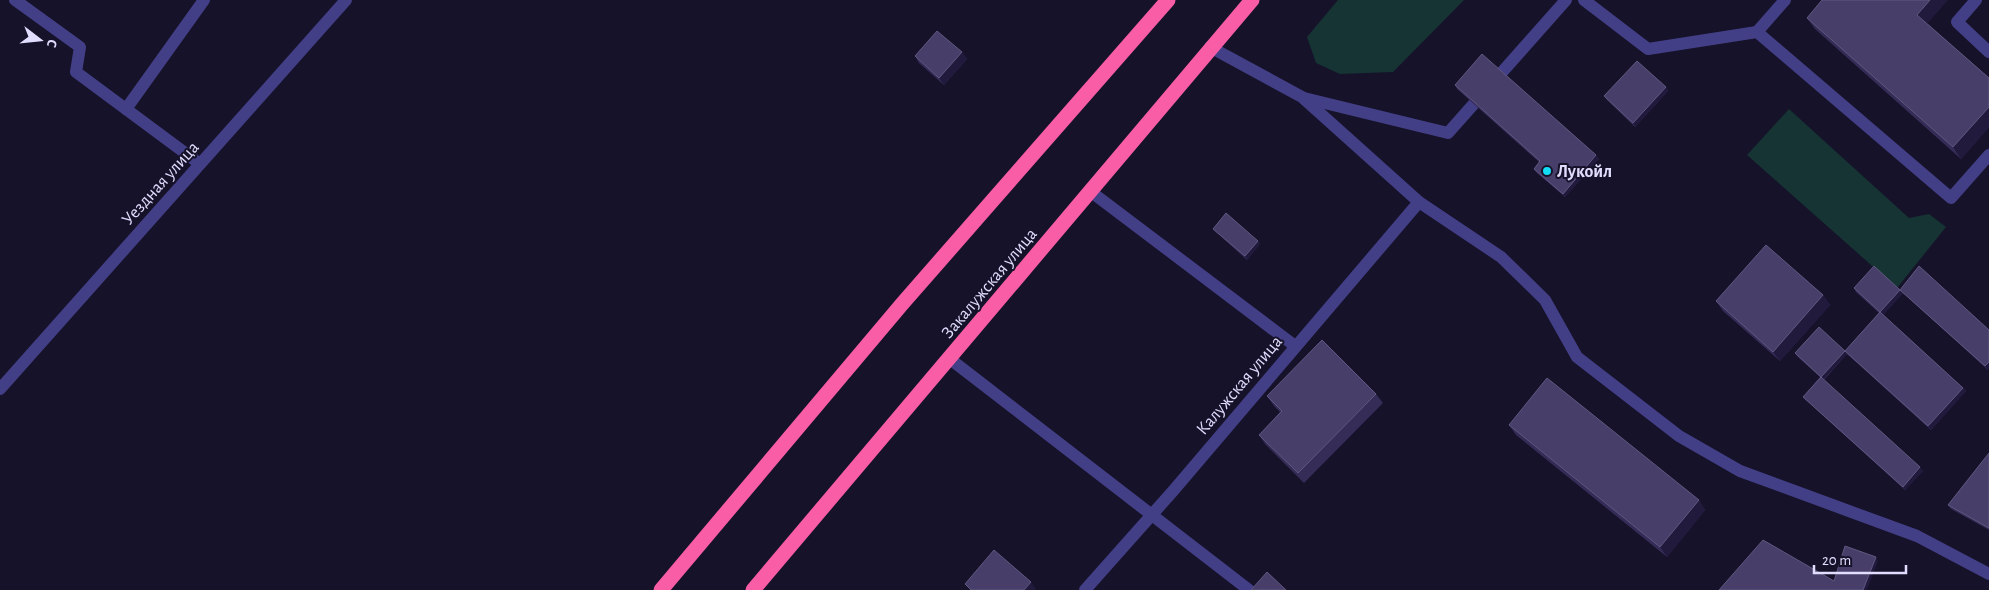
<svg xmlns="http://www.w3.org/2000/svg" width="1989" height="590" font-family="'Alegreya Sans',sans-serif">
	<rect width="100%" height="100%" fill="#16122a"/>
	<g fill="#153433">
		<path d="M1338 0H1464L1393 72 1340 74 1316 63 1307 37Z"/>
		<path d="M1789 109 1909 218 1929 214 1946 227 1897 288 1747 155Z"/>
	</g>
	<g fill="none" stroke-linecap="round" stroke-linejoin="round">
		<g stroke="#433f87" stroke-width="12">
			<path d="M15 0 80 47 76 72 200 164"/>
			<path d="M1584 0 1648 49 1757 32 1951 198 1989 155"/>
			<path d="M1976 0 1957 22 1989 52"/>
			<path d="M1757 32 1785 0"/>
			<path d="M1210 47 1302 97 1419 202 1501 257 1545 300 1577 357 1679 436 1740 471 1917 536 1989 574"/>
			<path d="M1304 98 1448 133 1566 0"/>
			<path d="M126 109 204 0"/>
			<path d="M1090 191 1295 346"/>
			<path d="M950 359 1249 590"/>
			<path d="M0 389 346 0"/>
			<path d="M1085 590 1173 491 1419 202"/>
		</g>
		<g stroke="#f85da6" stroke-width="15">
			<path d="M661 590 902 304 1168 0"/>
			<path d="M753 590 1252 0"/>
		</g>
	</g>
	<g fill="#352c57">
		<path d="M1807 18 1928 24 1989 78V127L1961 159 1815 29Z"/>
		<path d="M962 52 967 59 944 85 919 63 915 56Z"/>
		<path d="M1455 85 1596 155 1599 159 1565 197 1536 172 1534 169 1539 162 1457 89Z"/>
		<path d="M1666 87 1668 91 1635 127 1607 100 1604 96Z"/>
		<path d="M1213 229 1258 241 1260 244 1247 260 1216 232Z"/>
		<path d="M1854 288 1903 293 1883 315 1963 388 1966 391 1931 430 1847 354 1824 380 1923 471 1905 490 1806 400 1803 397 1820 377 1798 357 1795 353 1845 351 1879 313 1856 292Z"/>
		<path d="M1900 290 1989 330 1988 370 1903 293Z"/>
		<path d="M1823 295 1830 305 1780 361 1723 311 1716 301Z"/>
		<path d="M1376 394 1383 403 1304 483 1265 444 1259 435 1280 412 1274 406 1267 396Z"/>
		<path d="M1509 425 1699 500 1705 510 1667 557 1516 435Z"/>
		<path d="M1989 453V530L1951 509 1948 505Z"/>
	</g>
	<g fill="#211a3d">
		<path d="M1930 0H1948L1925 26 1917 15Z"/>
		<path d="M962 52 967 59 944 85 939 78Z"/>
		<path d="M1666 87 1668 91 1635 127 1633 123Z"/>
		<path d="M1989 107V127L1961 159 1953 147Z"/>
		<path d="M1596 155 1599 159 1565 197 1563 194Z"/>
		<path d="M1258 241 1260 244 1247 260 1245 256Z"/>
		<path d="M1900 290 1903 293 1882 316 1880 312Z"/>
		<path d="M1823 295 1830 305 1780 361 1773 352Z"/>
		<path d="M1845 351 1847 354 1823 380 1821 377Z"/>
		<path d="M1989 362V368L1988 370 1985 366Z"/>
		<path d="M1963 388 1966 391 1931 430 1928 426Z"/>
		<path d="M1920 467 1923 471 1905 490 1903 487Z"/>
		<path d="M1699 500 1705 510 1667 557 1660 547Z"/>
		<path d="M1876 557 1878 561 1867 590H1863Z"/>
		<path d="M1031 582 1036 589 1035 590H1024Z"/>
	</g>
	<g fill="#473f69" stroke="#605880">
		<path d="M1822 0H1930L1917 15 1989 78V107L1953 147 1807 18Z"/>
		<path d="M937 31 962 52 939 78 915 56Z"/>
		<path d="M1482 54 1596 155 1563 194 1534 169 1540 161 1455 85Z"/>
		<path d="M1637 61 1666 87 1633 123 1604 96Z"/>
		<path d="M1226 213 1258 241 1245 256 1213 229Z"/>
		<path d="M1766 245 1823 295 1773 352 1716 301Z"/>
		<path d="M1874 266 1900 290 1880 312 1854 288Z"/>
		<path d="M1919 266 1989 330V362L1985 366 1900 290Z"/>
		<path d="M1880 312 1963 388 1928 426 1845 351 1821 377 1920 467 1903 487 1803 397 1821 377 1795 353 1819 327 1845 351Z"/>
		<path d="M1322 340 1376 394 1298 473 1259 435 1282 411 1267 396Z"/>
		<path d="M1547 378 1699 500 1660 547 1509 425Z"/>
		<path d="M1989 453V528L1948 505Z"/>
		<path d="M1763 540 1834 581 1845 546 1876 557 1863 590H1719Z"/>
		<path d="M994 550 1031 582 1024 590H971L965 584Z"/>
		<path d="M1267 572 1286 590H1251Z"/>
	</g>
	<circle fill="#12ddf5" stroke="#16122a" stroke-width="2" cx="1547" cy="171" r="5"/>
	<g text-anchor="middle" stroke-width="4" stroke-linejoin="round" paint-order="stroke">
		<g font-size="18" font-weight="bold" fill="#e1ddfe" stroke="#16122a" text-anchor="start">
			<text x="1557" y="177">Лукойл</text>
		</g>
		<g font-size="18" fill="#e1ddfe" stroke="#16122a">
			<text transform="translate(160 183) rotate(-48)" y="6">Уездная улица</text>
			<text transform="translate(989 283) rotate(-50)" y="6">Закалужская улица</text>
			<text transform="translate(1239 385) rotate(-50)" y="6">Калужская улица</text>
		</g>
	</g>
	<g transform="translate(40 40) rotate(106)" stroke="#16122a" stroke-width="4" paint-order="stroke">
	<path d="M0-4L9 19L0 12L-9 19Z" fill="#e1ddfe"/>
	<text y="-8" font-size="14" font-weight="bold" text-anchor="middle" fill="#e1ddfe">С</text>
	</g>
	<path d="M1814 565v8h92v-8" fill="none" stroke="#e1ddfe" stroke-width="2.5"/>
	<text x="1822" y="565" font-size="15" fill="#e1ddfe" stroke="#16122a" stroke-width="4" paint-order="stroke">20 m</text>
</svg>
